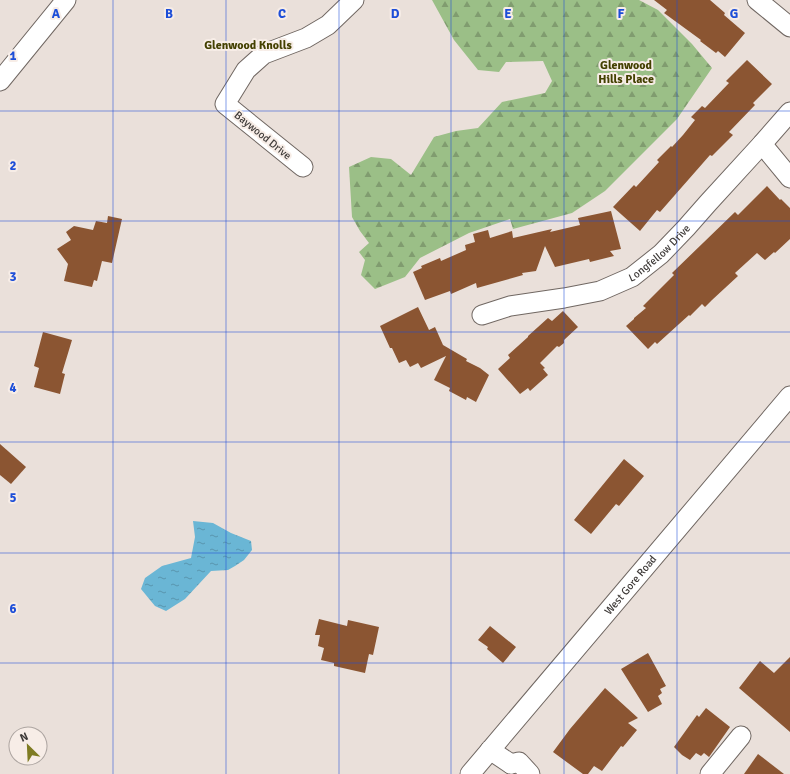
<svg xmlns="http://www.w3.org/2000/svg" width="790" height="774" font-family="Signika,sans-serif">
	<defs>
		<pattern id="forest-firs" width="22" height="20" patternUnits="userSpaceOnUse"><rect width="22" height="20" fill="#9bbf87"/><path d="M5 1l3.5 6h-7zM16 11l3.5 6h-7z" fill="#809c6f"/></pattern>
		<pattern id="water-ripples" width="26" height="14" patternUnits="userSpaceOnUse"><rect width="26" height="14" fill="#6ab6d5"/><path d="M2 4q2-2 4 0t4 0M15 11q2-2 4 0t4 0" fill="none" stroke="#5995ae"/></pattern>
	</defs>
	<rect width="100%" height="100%" fill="#eae0da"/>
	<path fill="url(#forest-firs)" d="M432 0H639L658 10 692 44 712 68 677 119 605 191 572 213 513 229 510 219 469 233 420 258 405 277 375 289 361 275 365 260 359 252 369 243 360 231 352 217 349 167 371 157 391 159 411 175 434 137 456 131 478 128 502 102 545 93 552 81 543 61 506 62 499 72 478 70 454 40Z"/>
	<path fill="url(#water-ripples)" d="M193 521 213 523 231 533 251 541 252 550 244 560 235 566 228 570 211 571 185 599 166 611 155 606 141 589 145 578 162 566 191 558 195 537Z"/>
	<g fill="#8b5532">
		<path d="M654 0H710L725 13 724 15 745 33 725 57 718 51 716 53 700 41 701 40 664 13 667 10Z"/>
		<path d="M747 60 772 84 753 103 755 105 729 132 733 135 712 156 710 155 660 212 657 210 640 231 613 207 634 185 636 187 659 162 657 160 671 146 672 147 683 135 695 120 691 117 702 106 705 108 729 83 726 81Z"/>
		<path d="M767 186 780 200 781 199 790 208V239L775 253 774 252 765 260 757 253 735 273 738 276 712 300 705 307 702 304 690 316 689 315 657 344 655 342 648 349 626 326 634 319V318L646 308 643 306 674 275 672 273 735 212 738 215Z"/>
		<path d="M611 211 621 249 610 251 614 256 590 262 589 259 555 267 545 246 536 271 522 273 523 275 477 288 476 283 451 294 450 291 425 300 413 272 422 268 421 266 440 258 441 261 466 250 465 245 475 242 473 234 488 230 490 238 512 231 513 238 552 229 550 232 580 225 578 218Z"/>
		<path d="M108 216 122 219 112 263 102 261 97 281 94 280 92 287 64 281 68 264 57 249 71 240 66 232 74 226 93 230 96 221 107 223Z"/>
		<path d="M418 307 429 330 435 327 443 345 467 359 466 361 480 368 489 375 476 402 467 397 466 400 449 391 450 388 434 380 446 356 421 368 418 363 410 367 406 360 399 363 392 348H390L380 326Z"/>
		<path d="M563 311 578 327 564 340V343L559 347 557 346 540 363 545 368 543 369 548 375 530 391 528 388 520 394 498 369 510 358 508 355 528 337V336L548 318 552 321Z"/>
		<path d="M43 332 72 340 62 373 65 374 60 394 34 387 39 368 34 366Z"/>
		<path d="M0 444 26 467 11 484 0 475Z"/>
		<path d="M624 459 644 476 619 506 616 504 591 534 574 520Z"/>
		<path d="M319 619 347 626 348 620 379 627 373 655 369 654 365 673 334 666V663L321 660 324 648 318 646 320 635H315Z"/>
		<path d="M490 626 516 647 503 663 487 649 488 647 478 640Z"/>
		<path d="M648 653 666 686 660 689 662 693 658 696 662 704 648 712 621 669Z"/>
		<path d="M790 657V732L739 688 760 661 774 673Z"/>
		<path d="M605 688 638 718 628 723 637 730 623 747 621 746 602 771 594 766 588 774H583L553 752 570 729Z"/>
		<path d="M706 708 730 727 709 757 704 753 701 756 696 753 690 760 682 755 674 747 697 715 699 717Z"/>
		<path d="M758 754 784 774H744Z"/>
	</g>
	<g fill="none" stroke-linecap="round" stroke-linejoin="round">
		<defs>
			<g id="minor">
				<path d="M757 0 790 27"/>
				<path d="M0 81 66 0"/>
				<path d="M762 144 790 178"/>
				<path d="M303 167 225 104 246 70 264 54 306 38 328 25 354 0"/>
				<path id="s1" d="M482 315 510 306 564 298 600 291 632 277 661 254 686 228 708 203 762 144 790 112"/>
				<path d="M490 750 511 764"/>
				<path d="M511 764 519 762 530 774"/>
				<path id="s2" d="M470 774 790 396"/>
				<path d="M710 774 741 736"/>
			</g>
		</defs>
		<use href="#minor" stroke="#706762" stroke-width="21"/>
		<use href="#minor" stroke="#fff" stroke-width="19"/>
	</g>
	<path fill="none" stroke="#1d4ed8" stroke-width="1" stroke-opacity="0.55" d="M113 0V774M226 0V774M339 0V774M451 0V774M564 0V774M677 0V774M0 111H790M0 221H790M0 332H790M0 442H790M0 553H790M0 663H790"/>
	<g text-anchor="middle" stroke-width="4" stroke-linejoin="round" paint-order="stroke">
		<g font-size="11" fill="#3e3a38" stroke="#f7ede7">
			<text transform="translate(263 135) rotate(39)" y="4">Baywood Drive</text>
			<text dy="4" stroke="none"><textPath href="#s1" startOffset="192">Longfellow Drive</textPath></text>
			<text dy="4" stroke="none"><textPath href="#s2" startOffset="248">West Gore Road</textPath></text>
		</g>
		<g font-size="12" font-weight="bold" fill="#434000" stroke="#f7ede7">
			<text x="248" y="49">Glenwood Knolls</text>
			<text x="626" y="69">Glenwood<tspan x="626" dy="14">Hills Place</tspan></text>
		</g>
	</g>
	<g font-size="13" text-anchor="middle" font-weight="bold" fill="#1d4ed8" stroke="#f7ede7" stroke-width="4" stroke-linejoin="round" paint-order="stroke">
		<text x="56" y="18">A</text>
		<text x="169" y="18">B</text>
		<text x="282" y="18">C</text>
		<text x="395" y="18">D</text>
		<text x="508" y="18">E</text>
		<text x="621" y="18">F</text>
		<text x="734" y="18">G</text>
		<text x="13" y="60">1</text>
		<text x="13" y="170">2</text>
		<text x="13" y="281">3</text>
		<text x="13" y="392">4</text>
		<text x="13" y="502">5</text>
		<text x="13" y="613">6</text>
	</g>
	<g transform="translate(28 746) rotate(336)"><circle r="19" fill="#f7ede7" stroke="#ada5a1"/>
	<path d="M0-3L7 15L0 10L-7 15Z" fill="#7f7c23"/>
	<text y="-6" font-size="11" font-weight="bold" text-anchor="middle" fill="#3e3a38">N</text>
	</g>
</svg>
